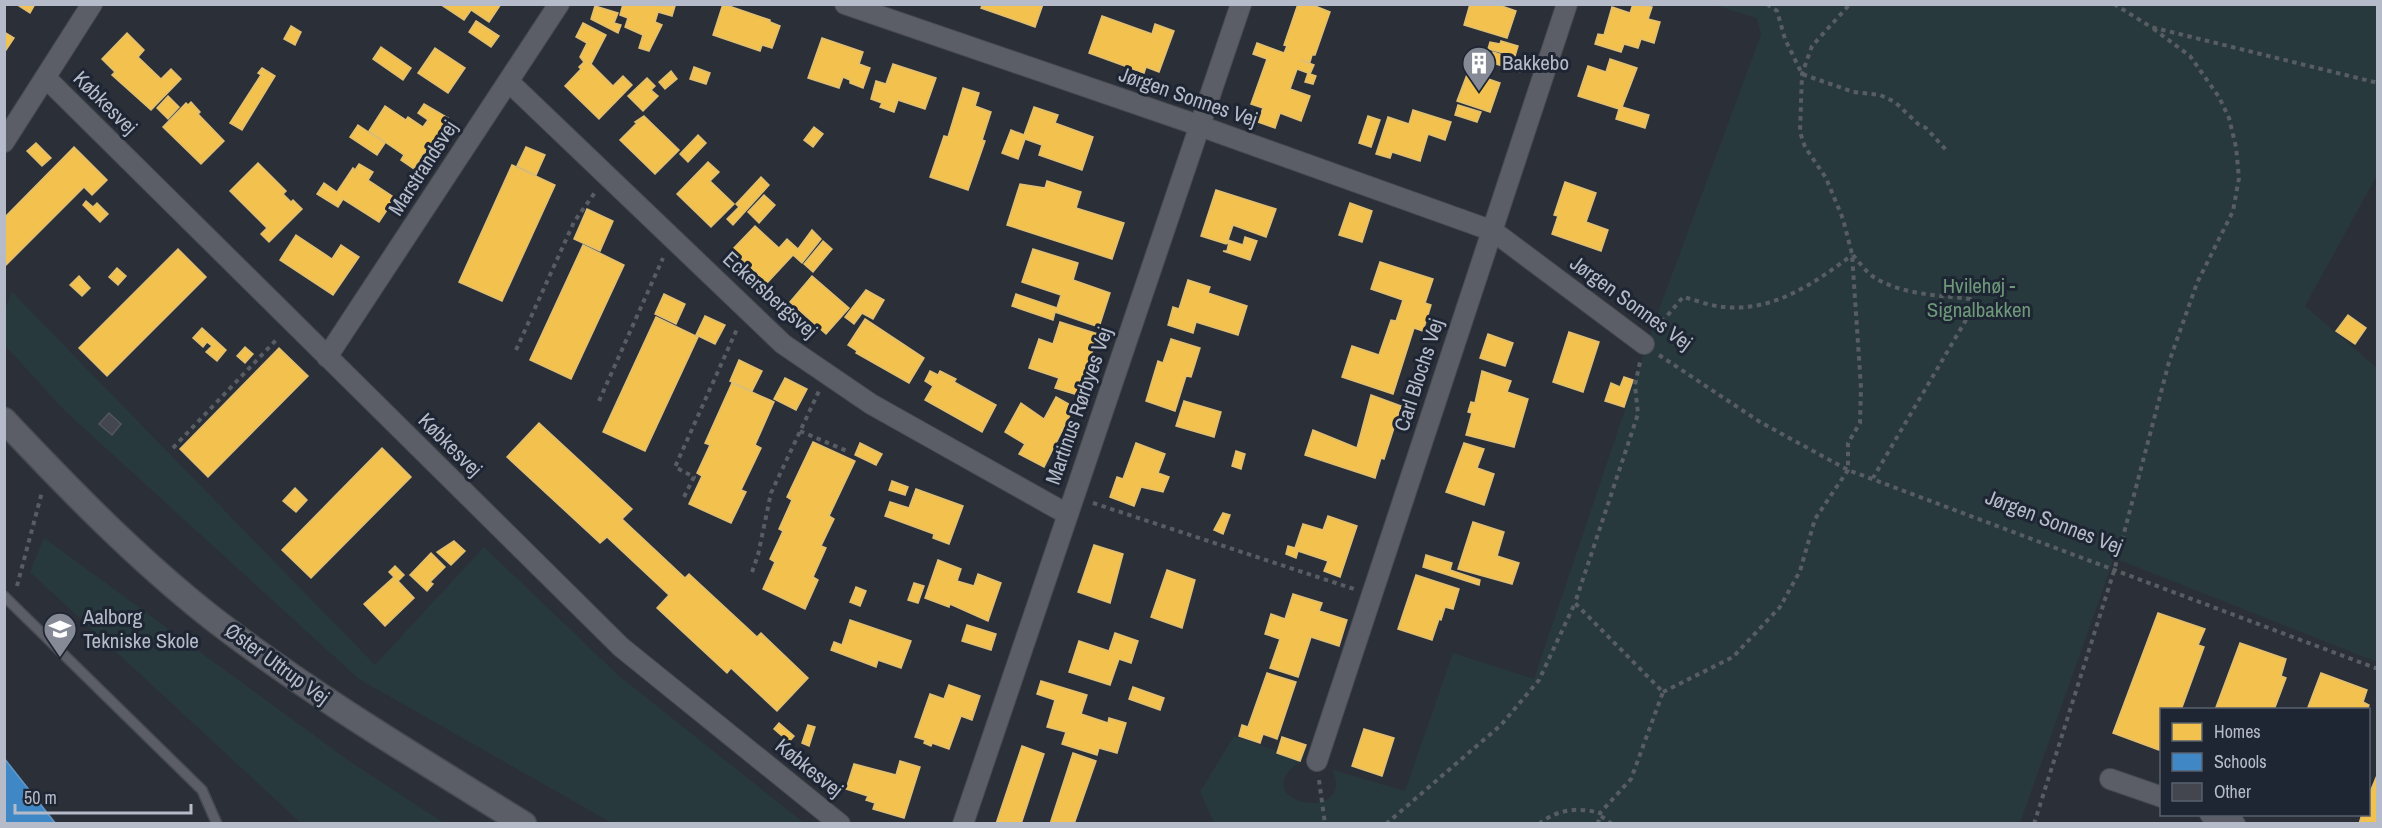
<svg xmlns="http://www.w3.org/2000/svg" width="2382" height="828" font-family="'Archivo Narrow',sans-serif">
	<rect width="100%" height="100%" fill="#2b2f38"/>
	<g fill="#28393e">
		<path d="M1714 5H2377V175L2305 306 2377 368V662L2114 558 2020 823 1215 824 1200 792 1234 736 1303 760C1238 800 1356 828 1333 770L1405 791 1453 653 1534 679 1657 315 1761 35 1757 18Z"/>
		<path d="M12 292 375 665 484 547 619 676 804 823H612L359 679 64 410 5 345V310Z"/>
		<path d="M44 538 349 761 444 823H301L30 572Z"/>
	</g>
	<g fill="#f2c14e" stroke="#e0bf73" stroke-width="1.5">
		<path d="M16 4H35L30 13Z"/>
		<path d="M440 4H501L489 22 471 10 464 20Z"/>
		<path d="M623 4 675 6 672 16 658 12 655 22 662 25 649 51 639 48 643 35 625 27 628 18 620 15Z"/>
		<path d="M723 4 770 20V22L780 26 772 48 762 45 760 51 713 35Z"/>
		<path d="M983 4H1043L1035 27 981 8Z"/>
		<path d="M1298 4H1310L1330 12 1315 55H1312L1310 62 1300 60 1314 65 1310 74 1316 76 1313 84 1305 82 1308 73 1297 69 1290 89 1310 96 1301 121 1280 113 1275 128 1258 122 1263 108 1251 104 1267 59 1253 54 1257 43 1284 53 1287 46 1284 45Z"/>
		<path d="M1470 4H1496L1516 11 1507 38 1464 25Z"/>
		<path d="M1633 4 1652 7 1648 19 1660 22 1654 43 1641 39 1638 48 1624 44 1621 52 1595 44 1598 34 1604 35 1612 7 1630 13Z"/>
		<path d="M595 6 618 13 614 23 621 25 618 33 591 19Z"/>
		<path d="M1102 16 1152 34 1155 24 1174 31 1159 72 1146 67 1144 73 1089 53Z"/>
		<path d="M476 21 499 36 491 47 469 32Z"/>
		<path d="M583 23 606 35 591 64 613 86 623 76 632 85 599 119 565 86 581 69 579 67 584 62 580 57 587 43 576 37Z"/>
		<path d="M291 26 301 32 295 45 284 39Z"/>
		<path d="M4 32 14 38 4 53Z"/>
		<path d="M127 33 144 50 138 57 161 79 171 69 181 79 151 110 112 75 115 72 102 59Z"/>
		<path d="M822 38 863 52 859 64 870 68 863 88 850 83V80L843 77 839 88 808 78Z"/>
		<path d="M1501 41 1518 46 1515 56 1488 49 1490 42 1500 44Z"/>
		<path d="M381 47 411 68 403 80 373 59Z"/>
		<path d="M435 48 465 68 448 93 418 73Z"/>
		<path d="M1493 52 1524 62 1521 72 1490 62Z"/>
		<path d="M1610 59 1637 68 1622 107 1649 115 1645 128 1616 119 1619 109 1578 96 1588 66 1606 72Z"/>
		<path d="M893 64 936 78 925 109 898 100 894 112 880 107 882 103 871 99 876 81 886 84Z"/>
		<path d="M694 67 710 73 706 84 690 79Z"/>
		<path d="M262 68 275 76 242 130 230 123 261 75 258 73Z"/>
		<path d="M671 71 677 79 665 89 659 82Z"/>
		<path d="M1468 72 1500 83 1490 112 1457 101Z"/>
		<path d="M647 78 655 86 651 90 658 96 643 111 628 96Z"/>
		<path d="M963 88 979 93 975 106 991 112 982 140 985 141 968 190 930 177 944 136 948 137Z"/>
		<path d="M168 96 179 107 168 119 157 108Z"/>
		<path d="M191 102 200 112 198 114 224 141 201 164 163 127 186 103 188 105Z"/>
		<path d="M424 104 448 118 414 169 401 160 404 155 369 131 385 106 406 120 408 117 423 127 428 120 418 113Z"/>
		<path d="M1458 105 1481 112 1477 122 1455 115Z"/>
		<path d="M1034 107 1058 115 1055 123 1093 137 1082 170 1039 155 1042 145 1025 139 1018 159 1002 153 1011 130 1024 135Z"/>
		<path d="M1413 110 1451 122 1445 140 1428 134 1420 161 1392 152 1390 158 1376 154 1388 117 1409 124Z"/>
		<path d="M644 116 679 150 655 174 620 140 637 123 635 122Z"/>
		<path d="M1368 116 1380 120 1371 147 1359 143Z"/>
		<path d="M358 125 385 143 377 155 350 137Z"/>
		<path d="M814 127 823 134 813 147 804 140Z"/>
		<path d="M698 135 706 143 688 162 680 154Z"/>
		<path d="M36 143 51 158 42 166 27 151Z"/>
		<path d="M74 147 107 180 92 195 84 187 4 267V218Z"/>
		<path d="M526 147 545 155 536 175 517 166Z"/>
		<path d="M708 162 719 172 710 181 734 204 711 227 677 194Z"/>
		<path d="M258 163 286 191 283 194 291 202 293 200 302 209 269 242 261 234 267 228 230 191Z"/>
		<path d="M359 164 373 172 368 180 395 198 379 222 343 199 338 207 317 194 324 183 337 192 353 168 355 170Z"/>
		<path d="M512 165 555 185 502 301 459 282Z"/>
		<path d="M761 177 769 185 733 225 727 219 739 207 736 204Z"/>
		<path d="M1047 181 1081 192 1076 208 1124 223 1112 259 1007 225 1020 184 1045 188Z"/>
		<path d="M1565 182 1596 193 1586 222 1608 230 1601 251 1552 234 1558 216 1554 215Z"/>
		<path d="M1216 190 1276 209 1266 237 1233 225 1228 240 1243 245 1245 237 1257 241 1250 260 1223 251H1227L1229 242 1226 244 1201 236Z"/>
		<path d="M764 195 775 205 759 223 748 212Z"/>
		<path d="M86 201 93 207 97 203 108 214 100 222 83 205Z"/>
		<path d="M1350 203 1372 211 1362 242 1339 235Z"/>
		<path d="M587 209 613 221 600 251 574 239Z"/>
		<path d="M755 226 779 248 787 239 798 249 812 230 821 239 802 263 793 255 767 283 732 250Z"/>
		<path d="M296 235 332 259 341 245 359 257 333 295 280 260Z"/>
		<path d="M823 241 832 249 813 272 804 264Z"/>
		<path d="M583 245 624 265 571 379 530 360Z"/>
		<path d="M178 249 206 277 107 376 79 348Z"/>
		<path d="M1033 249 1078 263 1073 280 1110 293 1099 327 1055 312 1053 320 1012 306 1016 294 1057 308 1061 295 1022 282Z"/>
		<path d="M1380 262 1433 279 1425 303 1431 305 1423 331 1414 328 1393 394 1342 377 1352 346 1379 355 1391 320 1396 321 1403 300 1371 289Z"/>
		<path d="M117 268 126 276 118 285 109 277Z"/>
		<path d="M79 276 90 288 82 296 70 285Z"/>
		<path d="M812 276 849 308 826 334 790 302Z"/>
		<path d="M1188 280 1210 287 1208 293 1247 306 1238 335 1196 322 1193 333 1168 325 1173 307 1179 309Z"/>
		<path d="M866 290 884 300 873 319 862 313 854 324 845 317Z"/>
		<path d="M664 294 685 304 676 324 655 314Z"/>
		<path d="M2348 315 2366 328 2355 344 2336 331Z"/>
		<path d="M705 316 725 325 715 344 696 335Z"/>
		<path d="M656 317 698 337 645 451 603 432Z"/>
		<path d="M865 319 924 358 909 383 856 353 857 351 848 345Z"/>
		<path d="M1060 322 1098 334 1078 395 1055 388 1059 378 1029 368 1039 339 1053 344Z"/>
		<path d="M202 328 226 350 217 361 206 352 212 346 207 342 203 347 193 338Z"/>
		<path d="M1569 332 1599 342 1583 392 1553 382Z"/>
		<path d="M1488 334 1513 343 1505 366 1480 358Z"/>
		<path d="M1171 339 1200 348 1191 377 1186 376 1175 411 1146 401 1158 361 1163 363Z"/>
		<path d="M245 347 253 354 245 363 237 356Z"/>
		<path d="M279 348 308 376 208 477 180 449Z"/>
		<path d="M739 360 762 371 752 391 730 381Z"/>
		<path d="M930 371 938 375 940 371 956 379 954 382 996 405 982 432 925 400 933 386 925 381Z"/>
		<path d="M1482 371 1511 381 1507 392 1528 399 1514 447 1466 435 1472 413 1468 412 1471 402 1475 403Z"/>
		<path d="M1624 377 1633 380 1624 407 1605 401 1611 383 1620 387Z"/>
		<path d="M785 378 807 389 796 410 774 399Z"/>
		<path d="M732 383 774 402 755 445 761 448 741 490 746 492 731 523 689 504 702 476 697 473 710 445 705 443Z"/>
		<path d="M1371 395 1401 406 1384 459 1381 458 1375 478 1305 455 1313 430 1357 448Z"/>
		<path d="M1056 397 1074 407 1044 467 1019 454 1025 444 1005 432 1021 403 1044 419Z"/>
		<path d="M1184 401 1221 412 1214 437 1176 426Z"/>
		<path d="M539 423 632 509 622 519 685 578 689 574 757 637 761 633 808 678 777 711 731 668 727 673 657 608 669 595 607 537 600 543 507 457Z"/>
		<path d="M813 442 855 461 829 516 834 519 821 546 826 548 813 577 818 580 805 609 763 589 775 562 770 559 783 531 779 529 792 500 787 497Z"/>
		<path d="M860 443 882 454 876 465 855 455Z"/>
		<path d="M1136 443 1165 454 1158 473 1169 477 1163 492 1141 487 1134 506 1110 497 1117 477 1123 479Z"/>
		<path d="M1464 443 1484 449 1477 468 1494 474 1484 505 1446 492Z"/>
		<path d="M382 448 411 477 311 578 282 550Z"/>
		<path d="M1236 451 1245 454 1241 469 1232 466Z"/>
		<path d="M892 481 908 487 905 495 889 490Z"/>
		<path d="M295 488 307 500 296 512 283 501Z"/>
		<path d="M916 489 963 506 949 544 933 538 934 534 885 516 890 502 909 508Z"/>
		<path d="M1223 513 1230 515 1223 534 1214 530Z"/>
		<path d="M1328 516 1357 526 1340 577 1324 571 1328 561 1298 551 1296 558 1286 554 1288 546 1295 548 1303 524 1323 530Z"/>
		<path d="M1473 522 1504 532 1497 556 1519 563 1512 584 1458 569Z"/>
		<path d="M454 541 465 551 451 565 437 552Z"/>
		<path d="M1094 545 1123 554 1110 603 1078 592Z"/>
		<path d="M431 553 445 567 430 582 433 584 427 591 410 575Z"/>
		<path d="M1426 555 1452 563 1450 570 1480 580 1479 585 1423 567Z"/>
		<path d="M938 560 961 569 957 581 974 586 978 574 1001 583 988 621 950 604 949 607 925 598Z"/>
		<path d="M395 566 404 575 398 581 414 598 385 626 364 604 394 577 389 572Z"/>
		<path d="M1167 570 1195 580 1182 628 1151 617Z"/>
		<path d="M1416 575 1459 589 1453 609 1445 607 1441 620 1439 619 1432 640 1398 629Z"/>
		<path d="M914 583 924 586 918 603 908 600Z"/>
		<path d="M856 587 866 591 860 606 850 602Z"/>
		<path d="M1293 594 1322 603 1319 611 1347 620 1339 646 1311 637 1298 677 1270 668 1280 639 1265 634 1271 614 1285 619Z"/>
		<path d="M2158 613 2205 629 2198 645 2204 647 2181 710H2162V744L2159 750 2113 733Z"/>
		<path d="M850 620 911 641 901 668 878 660 876 667 831 650 834 642 842 645Z"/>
		<path d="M967 625 996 634 991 650 962 641Z"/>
		<path d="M1115 633 1138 641 1131 663 1119 659 1110 685 1069 672 1079 641 1109 651Z"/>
		<path d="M2240 643 2286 659 2281 676 2286 678 2274 710H2215Z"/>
		<path d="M1267 673 1296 682 1277 739 1263 734 1260 743 1239 736 1242 725 1248 727Z"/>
		<path d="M2321 673 2367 690 2363 702 2369 705 2367 710H2307Z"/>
		<path d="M1041 681 1087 695 1081 714 1108 723 1109 718 1126 723 1117 753 1099 748 1097 755 1062 744 1066 732 1047 727 1055 700 1037 694Z"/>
		<path d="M949 685 980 696 972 720 961 716 949 749 932 743 931 746 924 743 925 740 915 737 930 694 944 699Z"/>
		<path d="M1133 687 1164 698 1160 710 1129 699Z"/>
		<path d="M779 723 794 736 789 742 774 729Z"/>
		<path d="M808 725 815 727 809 746 802 743Z"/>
		<path d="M1364 729 1394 738 1382 776 1352 766Z"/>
		<path d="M1282 737 1306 745 1300 761 1277 753Z"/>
		<path d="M1022 746 1044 754 1021 824H996Z"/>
		<path d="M1073 753 1096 761 1074 824H1050Z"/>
		<path d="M900 761 920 767 904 818 873 809 875 803 866 800 868 796 846 789 854 764 896 775Z"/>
		<path d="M2378 773V824H2359L2362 814H2368V797Z"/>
	</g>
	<path fill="#3f88c5" stroke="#6297c6" stroke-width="1.5" d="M4 758 56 824H4Z"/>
	<path fill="#43464e" stroke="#53575f" stroke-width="1.5" d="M109 413 121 424 112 435 99 424Z"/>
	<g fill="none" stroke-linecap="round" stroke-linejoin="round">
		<defs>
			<path id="service" d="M4 596 202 790 217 824"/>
			<g id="minor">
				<path d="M845 4 1186 121 1493 231 1644 344"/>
				<path d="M46 78 621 647 840 824"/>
				<path d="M509 82 783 344 871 404 1067 514"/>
				<path d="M4 142 92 4"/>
				<path d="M327 357 559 4"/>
				<path d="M1317 761 1567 4"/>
				<path d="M2110 779 2162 797"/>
				<path d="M2210 814 2235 824"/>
				<path d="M963 824 1241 4"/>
			</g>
			<path id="tertiary" d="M4 420C70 490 137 559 212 618 310 694 418 758 524 824"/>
		</defs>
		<use href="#service" stroke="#474a51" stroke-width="12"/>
		<use href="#minor" stroke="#474a51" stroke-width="22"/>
		<use href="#tertiary" stroke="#474a51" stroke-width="27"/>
		<g stroke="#585d63" stroke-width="4" stroke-dasharray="4.5 4.5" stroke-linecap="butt">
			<path d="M1767 4 1777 11 1785 39 1802 74 1853 92 1880 95 1895 102 1918 124 1926 128 1948 152"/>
			<path d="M2114 4 2151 27 2378 83"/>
			<path d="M1853 255C1859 262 1867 273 1875 278 1903 295 1939 295 1970 299L1973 308 1873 478"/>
			<path d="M1656 329 1683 297C1696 300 1710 306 1724 307 1773 312 1815 283 1852 255"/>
			<path d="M516 350 574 222 596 191"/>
			<path d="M1659 355 1760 422 1848 470 2378 669"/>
			<path d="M599 401 663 258"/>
			<path d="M800 431 847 451"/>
			<path d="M173 448 278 338"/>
			<path d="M684 497 694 477 675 467 737 329"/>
			<path d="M1093 503 1354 589"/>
			<path d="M752 572 758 555 771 493 819 391"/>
			<path d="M17 586 42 492"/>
			<path d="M1663 692 1733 657 1780 607 1800 571 1815 519 1848 470V443L1860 423 1861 388 1852 254 1843 219 1826 178 1805 147 1800 132 1802 74 1812 46 1850 4"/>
			<path d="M1319 780 1325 824"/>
			<path d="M1601 816 1612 824"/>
			<path d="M1386 824 1501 725 1539 680 1575 603"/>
			<path d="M1539 824C1558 809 1577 807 1600 813"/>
			<path d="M1598 824 1600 813 1631 779 1663 692 1575 603 1638 414 1635 385 1640 362"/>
			<path d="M2034 824 2114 571 2169 362 2197 283 2233 211 2239 178 2236 147 2229 118 2219 97 2190 56 2151 27"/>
		</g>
		<use href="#service" stroke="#5b5e66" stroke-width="9"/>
		<use href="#minor" stroke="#5b5e66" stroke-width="20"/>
		<use href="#tertiary" stroke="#5b5e66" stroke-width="24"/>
	</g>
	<defs>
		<symbol id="building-pin" viewBox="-11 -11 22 30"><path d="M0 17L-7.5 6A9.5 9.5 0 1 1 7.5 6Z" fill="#858a96" stroke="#1e2533"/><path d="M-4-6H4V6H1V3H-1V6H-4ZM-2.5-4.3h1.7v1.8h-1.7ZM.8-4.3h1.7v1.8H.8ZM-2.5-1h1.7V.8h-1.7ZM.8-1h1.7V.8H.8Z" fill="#fff"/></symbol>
		<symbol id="university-pin" viewBox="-11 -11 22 30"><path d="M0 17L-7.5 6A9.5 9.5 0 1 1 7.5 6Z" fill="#858a96" stroke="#1e2533"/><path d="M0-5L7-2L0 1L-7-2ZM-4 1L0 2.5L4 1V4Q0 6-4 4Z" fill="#fff"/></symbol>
	</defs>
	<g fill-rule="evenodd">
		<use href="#building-pin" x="1460" y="44" width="38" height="52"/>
		<use href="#university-pin" x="41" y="610" width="38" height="52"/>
	</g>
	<g text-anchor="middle" stroke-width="6" stroke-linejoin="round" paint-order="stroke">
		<g font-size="21" fill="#b5bbc9" stroke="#1e2533" text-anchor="start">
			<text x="1502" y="70">Bakkebo</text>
			<text x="83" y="624">Aalborg<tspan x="83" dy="24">Tekniske Skole</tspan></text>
		</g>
		<g font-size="21" fill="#b5bbc9" stroke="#1e2533">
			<text transform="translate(1188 97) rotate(19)" y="7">Jørgen Sonnes Vej</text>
			<text transform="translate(105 103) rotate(45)" y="7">Købkesvej</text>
			<text transform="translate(423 168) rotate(-57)" y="7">Marstrandsvej</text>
			<text transform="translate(770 295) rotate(42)" y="7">Eckersbergsvej</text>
			<text transform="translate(1631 303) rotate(36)" y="7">Jørgen Sonnes Vej</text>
			<text transform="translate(1419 375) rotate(-72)" y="7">Carl Blochs Vej</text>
			<text transform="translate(1079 406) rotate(-71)" y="7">Martinus Rørbyes Vej</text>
			<text transform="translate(450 445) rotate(45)" y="7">Købkesvej</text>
			<text transform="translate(2054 522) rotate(21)" y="7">Jørgen Sonnes Vej</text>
			<text transform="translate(277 664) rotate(36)" y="7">Øster Uttrup Vej</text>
			<text transform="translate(809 768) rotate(39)" y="7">Købkesvej</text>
		</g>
		<g font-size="21" fill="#6e987a" stroke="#1e2533">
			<text x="1979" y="293">Hvilehøj -<tspan x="1979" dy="24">Signalbakken</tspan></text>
		</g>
	</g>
	<rect width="2382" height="828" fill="none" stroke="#b5bbc9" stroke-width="12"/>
	<rect x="2160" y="708" width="210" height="108" fill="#1e2533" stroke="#5a616f" stroke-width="1.5"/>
	<rect x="2172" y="723" width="30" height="18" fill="#f2c14e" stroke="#5a616f" stroke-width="1.5"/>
	<text x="2214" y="738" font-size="18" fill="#b5bbc9">Homes</text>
	<rect x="2172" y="753" width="30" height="18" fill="#3f88c5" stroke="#5a616f" stroke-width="1.5"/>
	<text x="2214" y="768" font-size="18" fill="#b5bbc9">Schools</text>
	<rect x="2172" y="783" width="30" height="18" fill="#43464e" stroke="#5a616f" stroke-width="1.5"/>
	<text x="2214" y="798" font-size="18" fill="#b5bbc9">Other</text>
	<path d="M15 804v9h176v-9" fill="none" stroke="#b5bbc9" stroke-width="3"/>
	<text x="24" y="804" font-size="18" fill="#b5bbc9" stroke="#1e2533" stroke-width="4.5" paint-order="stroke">50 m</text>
</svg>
